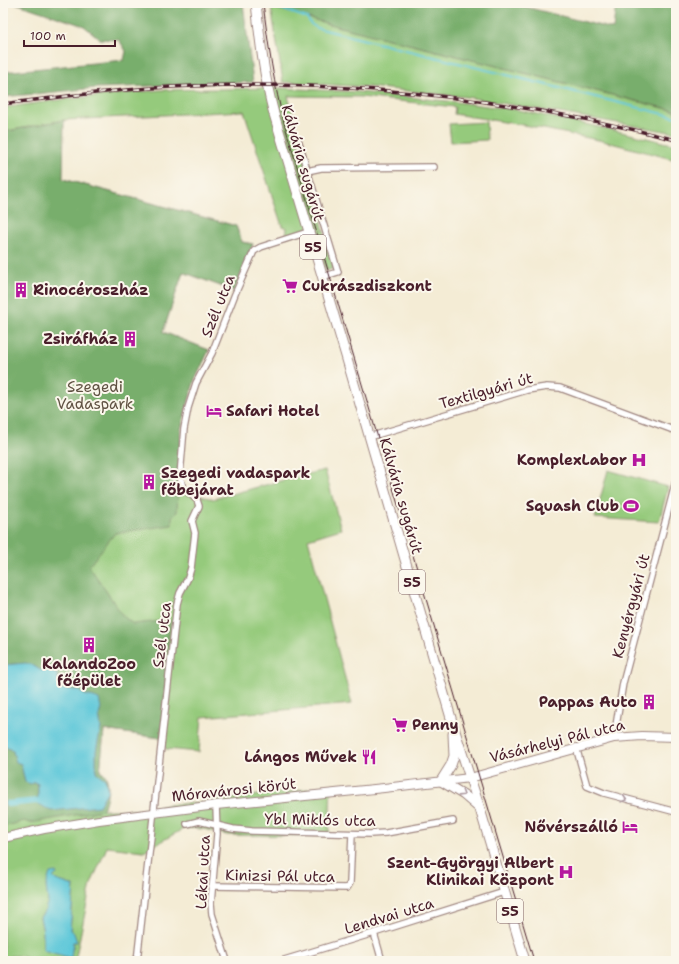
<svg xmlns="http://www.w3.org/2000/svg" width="679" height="964" font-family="'Shantell Sans',sans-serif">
	<rect width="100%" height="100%" fill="#fbf7ec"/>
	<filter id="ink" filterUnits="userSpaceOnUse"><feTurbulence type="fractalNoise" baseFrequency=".025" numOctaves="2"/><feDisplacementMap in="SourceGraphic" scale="8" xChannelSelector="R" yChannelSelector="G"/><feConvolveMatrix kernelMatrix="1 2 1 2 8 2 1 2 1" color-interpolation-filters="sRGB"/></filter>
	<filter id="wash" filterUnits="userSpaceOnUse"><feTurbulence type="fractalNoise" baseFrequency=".012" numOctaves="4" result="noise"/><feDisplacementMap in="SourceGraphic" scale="16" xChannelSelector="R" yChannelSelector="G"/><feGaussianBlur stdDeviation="0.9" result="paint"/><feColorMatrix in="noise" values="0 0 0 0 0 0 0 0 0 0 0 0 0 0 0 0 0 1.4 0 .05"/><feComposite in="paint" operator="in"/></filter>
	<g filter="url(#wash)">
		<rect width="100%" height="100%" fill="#f4ecd5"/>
		<g fill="#95ca7c" stroke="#707454" fill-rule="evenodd">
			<path d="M271 7 329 24 676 111V133L466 97 369 87 283 82Z"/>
			<path d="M280 88 358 92 456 102 518 110 613 130 676 145V160L603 141 529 126 454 114 455 107 361 97 288 96 334 268 326 271 313 228 286 237 287 228 282 226 244 111 64 120 3 132V108L8 107 67 99 160 90Z"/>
			<path d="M486 122 487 140 451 142 449 124Z"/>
			<path d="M3 166 63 179 236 226 242 242 253 244 234 291 183 272 163 332 209 350 194 382 181 429 177 490 213 499 295 477 325 470 341 529 308 539 352 704 202 717 199 752 166 749 160 738 104 730 100 772 104 773C112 786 106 796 103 810H145L166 805 195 803 331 786 329 836 227 835 204 829 185 828 144 851 107 847 91 884 75 961H38L20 956H10L5 961H3ZM55 872 53 877 56 880 74 886 70 930 76 942H73V949L43 950V932L40 917C50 906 48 899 46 886Z"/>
			<path d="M608 470 668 487 659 522 595 518Z"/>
		</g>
		<g fill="#78ae6c" stroke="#61664c">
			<path d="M15 3H243L253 82 97 88 3 97V72L124 60 126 51 119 40 100 39 84 26Z"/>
			<path d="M270 3H510L613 29 616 3H676V111L329 24 271 7Z"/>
			<path d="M64 120 63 179 236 226 242 242 253 244 234 291 183 272 163 332 209 350 194 382 181 429 177 512 172 517V525L115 533 89 566 123 616 133 624 170 620 161 738 104 730 100 772 104 773C111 786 107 796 103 810L30 823 24 821 3 827V811L5 809 4 799 3 798V745L13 751 16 762 21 764 25 782 38 784V801L99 806 108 790 96 772V751L101 728 99 715 101 708 94 697 85 695 77 690 61 689 57 674 47 670H40C28 661 17 664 3 665V132Z"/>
		</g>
		<g fill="#5ec8d9" stroke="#547482">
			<path d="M26 663 34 666 40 670H47L57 674 61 689 77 690 85 695 94 697 99 699 101 708 99 715 101 728 96 751V772L105 779 108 790 99 806 51 811 39 804 38 801V784L34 782 31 784 25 782 21 764 16 762 13 751 3 745V665Z"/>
			<path d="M56 872 57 874 53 877 56 880 74 886 70 930 74 933 77 942H73L71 958 43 950V932L40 917 46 910V906L48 902 46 886 50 873Z"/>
		</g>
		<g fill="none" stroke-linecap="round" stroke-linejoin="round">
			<path stroke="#5ec8d9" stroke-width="2" d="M270 5 307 18 311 24 317 28 676 117"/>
			<path stroke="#5ec8d9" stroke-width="6" d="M8 804 38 801"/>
		</g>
	</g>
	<g filter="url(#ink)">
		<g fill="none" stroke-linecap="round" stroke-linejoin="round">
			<defs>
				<g id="street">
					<path d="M298 140 338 272 322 277"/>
					<path d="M307 171 321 168 434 167"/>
					<path d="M369 437 527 390 547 387 560 388 676 431"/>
					<path d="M614 738 623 683 676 481"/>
					<path d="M576 747 587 786 604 793 676 812"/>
					<path d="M216 805 217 834 211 903 212 914 227 961"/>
					<path d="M187 824 199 821 233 829 252 831 370 834 386 833 453 821"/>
					<path d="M212 886 347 888 350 883 352 834"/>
					<path d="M374 933 382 961"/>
					<path d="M137 961 177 604 180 593 188 578 191 568 195 533 192 521 199 506 197 500 183 488 180 476 184 429 188 408 196 383 212 353 235 294 254 251 261 247 308 232"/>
					<path d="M281 961 374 933 504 892"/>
				</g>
				<path id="secondary" d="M3 838 44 829 99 820 216 805 384 788 470 778 614 738 642 736 676 737"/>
				<g id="primary">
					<path d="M256 3C260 40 264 77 274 114L346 356 453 725 480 809 525 961"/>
					<path d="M453 734 454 756 451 765 441 781 464 795 478 807"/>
				</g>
			</defs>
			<use href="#street" stroke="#9f8680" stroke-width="8"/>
			<use href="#secondary" stroke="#9f8680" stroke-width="10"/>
			<use href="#primary" stroke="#9f8680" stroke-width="11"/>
			<use href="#street" stroke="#fff" stroke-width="5.5"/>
			<use href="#secondary" stroke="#fff" stroke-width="8"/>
			<use href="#primary" stroke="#fff" stroke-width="9"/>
			<path stroke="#4a1f2b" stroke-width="1" d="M263 3C268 44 274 86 285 126L534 961"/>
			<defs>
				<path id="rail" d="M3 104C66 96 129 88 193 86 355 80 519 100 676 140"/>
			</defs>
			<use href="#rail" stroke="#4a1f2b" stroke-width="3.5"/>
			<use href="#rail" stroke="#fbf7ec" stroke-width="2" stroke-dasharray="6" stroke-linecap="butt"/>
		</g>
		<defs><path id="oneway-chevron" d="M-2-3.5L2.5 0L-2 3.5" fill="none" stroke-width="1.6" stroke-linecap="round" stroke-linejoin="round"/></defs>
		<g stroke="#ae9aa0">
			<use href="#oneway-chevron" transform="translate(462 794) rotate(32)"/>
			<use href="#oneway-chevron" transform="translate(624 799) rotate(15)"/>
		</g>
	</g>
	<defs>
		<symbol id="supermarket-bare" viewBox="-9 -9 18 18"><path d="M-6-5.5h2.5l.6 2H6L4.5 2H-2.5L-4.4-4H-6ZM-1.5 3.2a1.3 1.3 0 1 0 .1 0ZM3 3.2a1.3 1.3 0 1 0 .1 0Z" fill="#b5179e" stroke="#fbf7ec" stroke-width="2.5" paint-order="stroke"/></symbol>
		<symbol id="building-bare" viewBox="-9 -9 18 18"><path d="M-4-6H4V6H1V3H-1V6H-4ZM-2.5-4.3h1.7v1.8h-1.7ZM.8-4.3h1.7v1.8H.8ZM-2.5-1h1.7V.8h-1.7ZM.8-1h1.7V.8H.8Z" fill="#b5179e" stroke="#fbf7ec" stroke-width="2.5" paint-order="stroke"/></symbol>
		<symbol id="hotel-bare" viewBox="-9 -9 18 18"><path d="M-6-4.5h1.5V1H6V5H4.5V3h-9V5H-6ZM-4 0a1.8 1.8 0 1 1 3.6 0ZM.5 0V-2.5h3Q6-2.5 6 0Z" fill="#b5179e" stroke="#fbf7ec" stroke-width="2.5" paint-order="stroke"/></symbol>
		<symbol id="hospital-bare" viewBox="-9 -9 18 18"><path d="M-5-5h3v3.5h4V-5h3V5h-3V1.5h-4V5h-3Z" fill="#b5179e" stroke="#fbf7ec" stroke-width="2.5" paint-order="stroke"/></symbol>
		<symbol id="stadium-bare" viewBox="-9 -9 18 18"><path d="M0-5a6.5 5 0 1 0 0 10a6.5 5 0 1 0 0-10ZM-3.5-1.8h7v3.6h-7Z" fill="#b5179e" stroke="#fbf7ec" stroke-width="2.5" paint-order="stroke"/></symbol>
		<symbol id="restaurant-bare" viewBox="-9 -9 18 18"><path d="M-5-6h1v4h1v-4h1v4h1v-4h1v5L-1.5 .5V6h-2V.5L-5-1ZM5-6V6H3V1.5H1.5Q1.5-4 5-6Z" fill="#b5179e" stroke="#fbf7ec" stroke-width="2.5" paint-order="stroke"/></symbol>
	</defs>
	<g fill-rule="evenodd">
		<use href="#supermarket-bare" x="279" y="275" width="22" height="22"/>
		<use href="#building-bare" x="10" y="279" width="22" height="22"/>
		<use href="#building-bare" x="119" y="328" width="22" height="22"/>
		<use href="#hotel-bare" x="203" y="400" width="22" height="22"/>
		<use href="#hospital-bare" x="628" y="449" width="22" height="22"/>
		<use href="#building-bare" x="138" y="471" width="22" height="22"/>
		<use href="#stadium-bare" x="620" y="495" width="22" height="22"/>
		<use href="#building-bare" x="78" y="634" width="22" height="22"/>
		<use href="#building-bare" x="638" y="691" width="22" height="22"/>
		<use href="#supermarket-bare" x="389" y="714" width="22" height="22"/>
		<use href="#restaurant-bare" x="358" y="746" width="22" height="22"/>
		<use href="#hotel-bare" x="619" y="816" width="22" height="22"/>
		<use href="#hospital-bare" x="555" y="861" width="22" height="22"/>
	</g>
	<g text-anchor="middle" stroke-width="4" stroke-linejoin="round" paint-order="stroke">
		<g fill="#fbf7ec" stroke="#7f6065" stroke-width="1">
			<rect x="300" y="235" width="26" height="24" rx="3"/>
			<rect x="399" y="570" width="26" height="24" rx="3"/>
			<rect x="497" y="899" width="26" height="24" rx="3"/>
		</g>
		<g font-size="14" font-weight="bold" fill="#4a1f2b">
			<text x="313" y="252">55</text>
			<text x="412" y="587">55</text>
			<text x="510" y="916">55</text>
		</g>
		<g font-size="15" fill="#4a1f2b" stroke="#fbf7ec">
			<text transform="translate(303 163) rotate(74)" y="5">Kálvária sugárút</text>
			<text transform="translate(218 306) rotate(-68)" y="5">Szél utca</text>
			<text transform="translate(486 391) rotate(-16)" y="5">Textilgyári út</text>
			<text transform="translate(401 496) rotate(74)" y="5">Kálvária sugárút</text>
			<text transform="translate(631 606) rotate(-75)" y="5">Kenyérgyári út</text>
			<text transform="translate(162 635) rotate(-83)" y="5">Szél utca</text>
			<text transform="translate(557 741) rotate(-14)" y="5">Vásárhelyi Pál utca</text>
			<text transform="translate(234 790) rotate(-6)" y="5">Móravárosi körút</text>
			<text transform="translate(320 820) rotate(1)" y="5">Ybl Miklós utca</text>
			<text transform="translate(203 872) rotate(-87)" y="5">Lékai utca</text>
			<text transform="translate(280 876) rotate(1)" y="5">Kinizsi Pál utca</text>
			<text transform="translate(389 916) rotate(-17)" y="5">Lendvai utca</text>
		</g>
		<g font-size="15" font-weight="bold" fill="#4a1f2b" stroke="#fbf7ec" text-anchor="end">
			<text x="302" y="291" text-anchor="start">Cukrászdiszkont</text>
			<text x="33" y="295" text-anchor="start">Rinocéroszház</text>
			<text x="118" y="344">Zsiráfház</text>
			<text x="226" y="416" text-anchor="start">Safari Hotel</text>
			<text x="627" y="465">KomplexLabor</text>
			<text x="161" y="478" text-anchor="start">Szegedi vadaspark<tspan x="161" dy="17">főbejárat</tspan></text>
			<text x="619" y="511">Squash Club</text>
			<text x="89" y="669" text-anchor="middle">KalandoZoo<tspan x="89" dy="17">főépület</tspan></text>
			<text x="637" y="707">Pappas Auto</text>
			<text x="412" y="730" text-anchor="start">Penny</text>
			<text x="357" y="762">Lángos Művek</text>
			<text x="618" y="832">Nővérszálló</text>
			<text x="554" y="868">Szent-Györgyi Albert<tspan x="554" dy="17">Klinikai Központ</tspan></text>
		</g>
		<g font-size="15" fill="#605243" stroke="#fbf7ec">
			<text x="95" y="392">Szegedi<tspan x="95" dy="17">Vadaspark</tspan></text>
		</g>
	</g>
	<rect width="679" height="964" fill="none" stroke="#fbf7ec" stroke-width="16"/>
	<path d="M24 40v6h91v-6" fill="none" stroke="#4a1f2b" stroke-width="2"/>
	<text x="30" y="40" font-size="12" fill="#4a1f2b" stroke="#fbf7ec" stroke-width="3" paint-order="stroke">100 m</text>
</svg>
